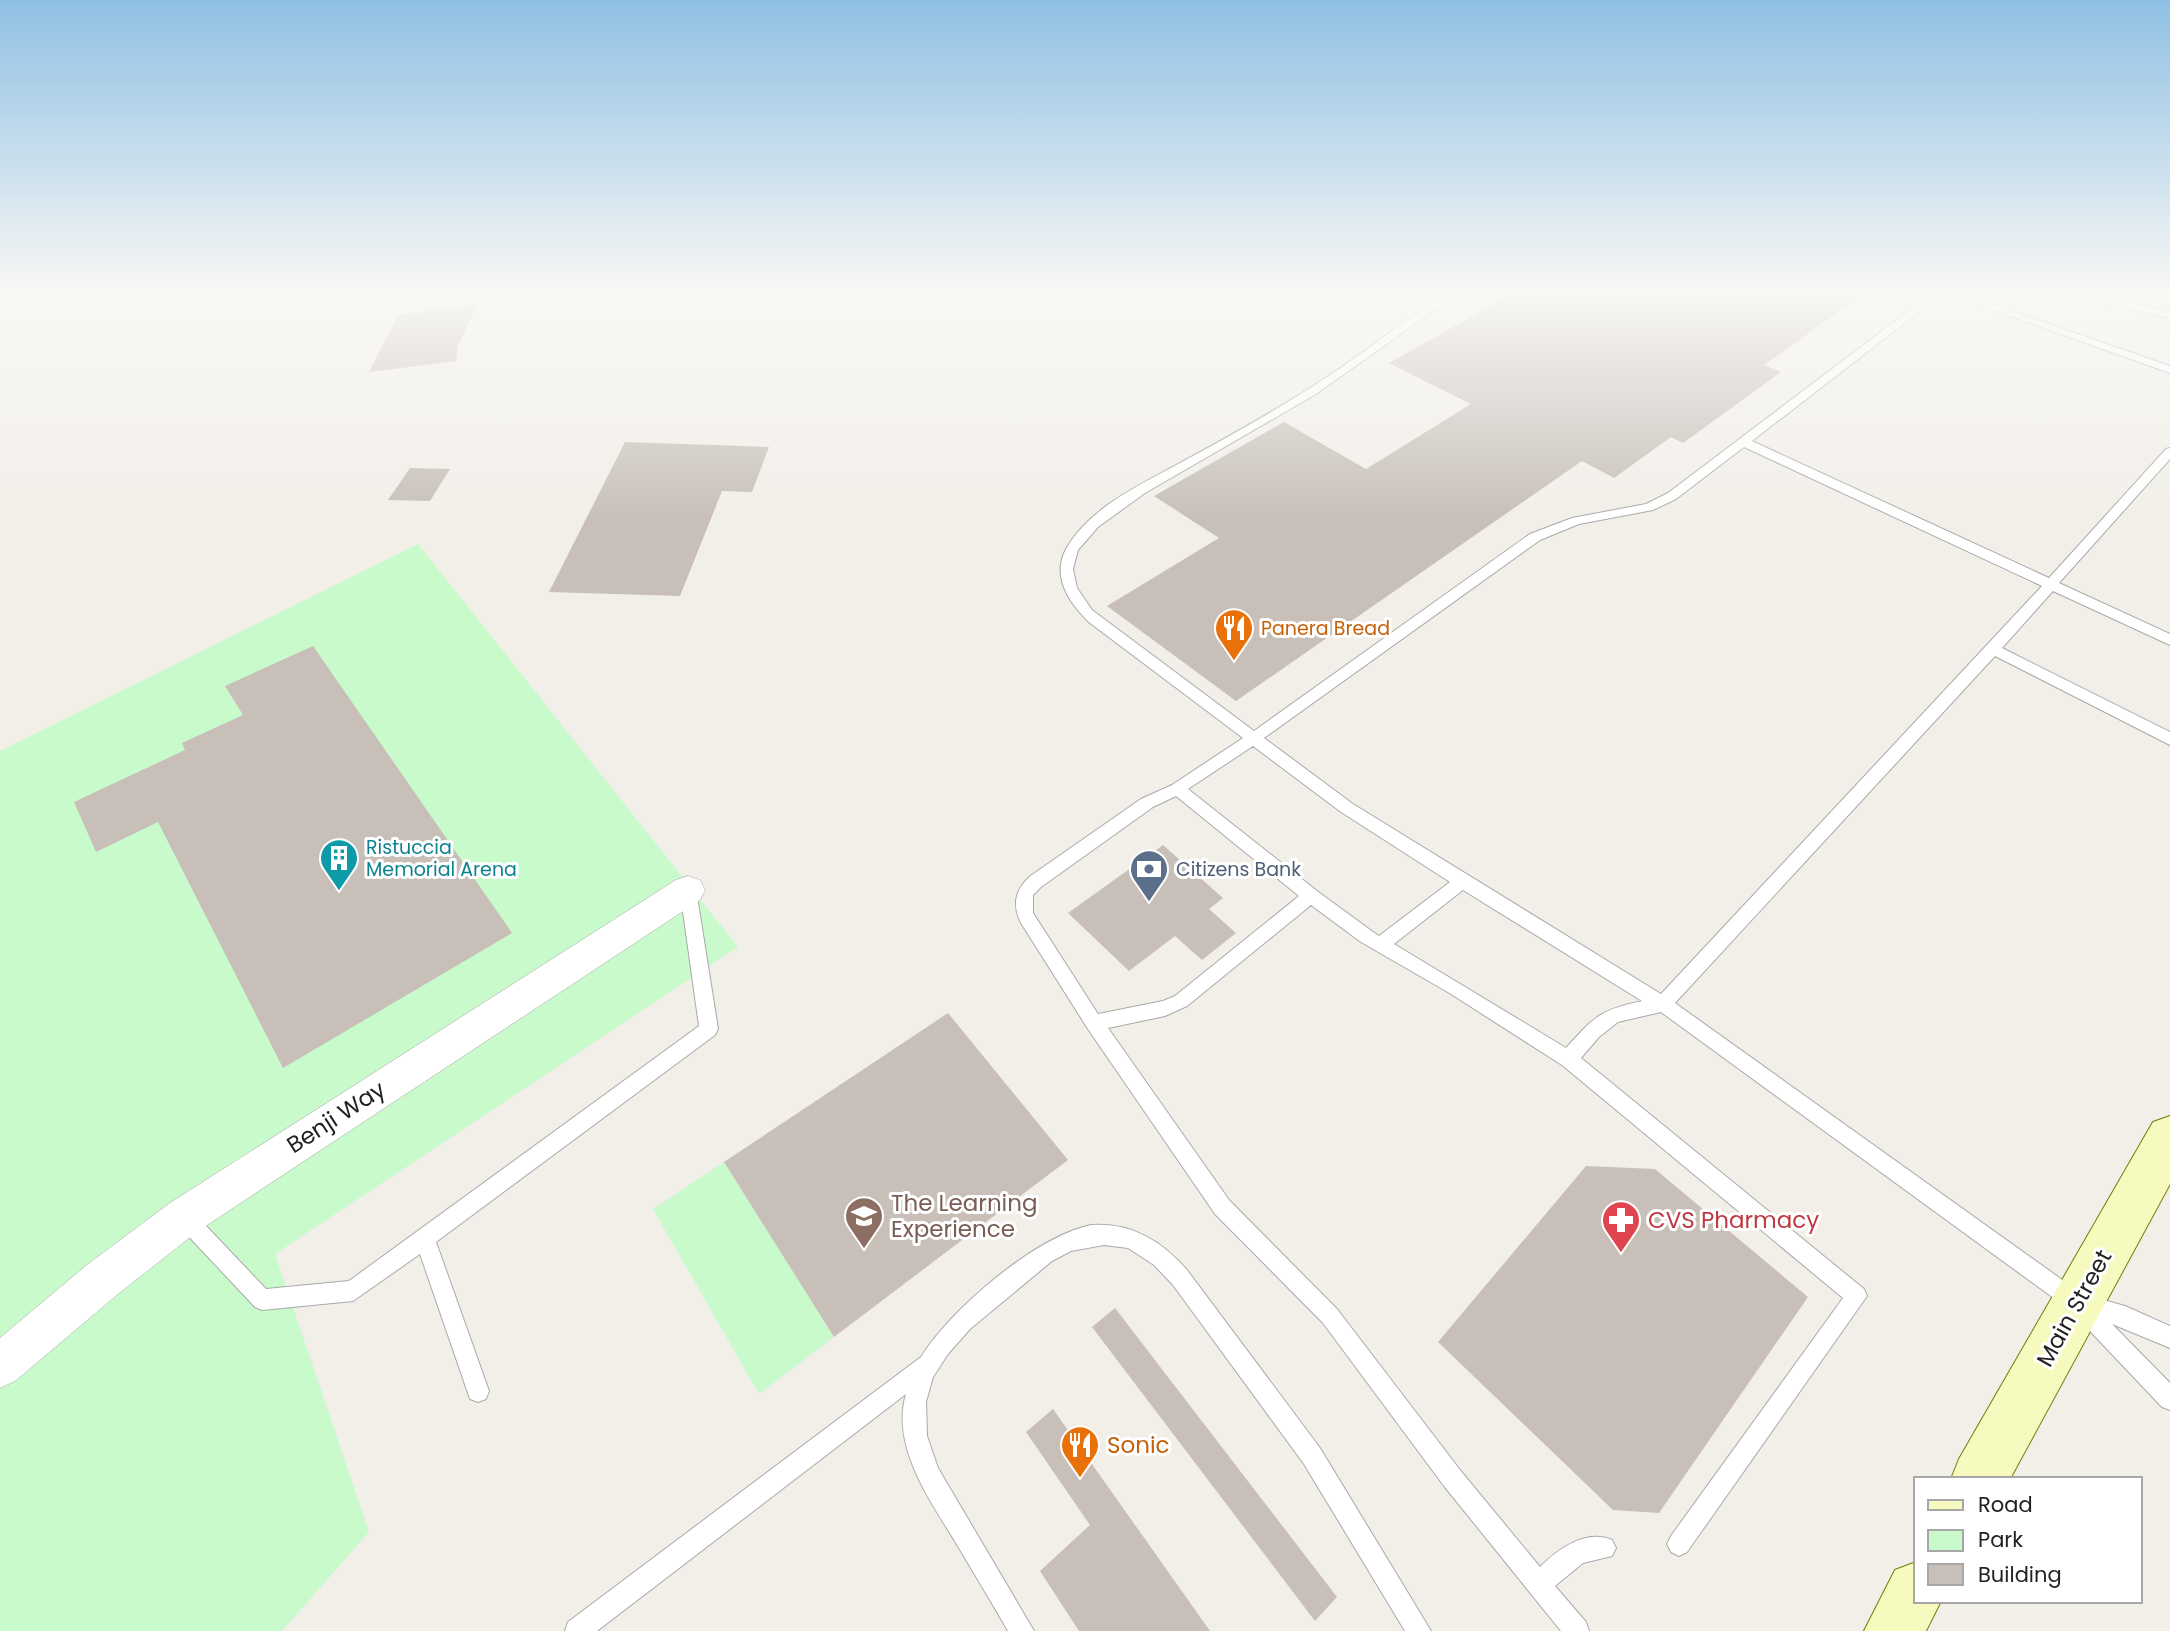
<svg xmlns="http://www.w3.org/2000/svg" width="2170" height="1631" font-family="Poppins,sans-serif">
	<rect width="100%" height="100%" fill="#f2efe9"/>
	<g fill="#c8facc">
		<path d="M418 544 738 947 275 1254 369 1532 282 1631H0V751Z"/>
		<path d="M724 1162 834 1337 759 1394 653 1209Z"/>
	</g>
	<g fill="#c7bfb8">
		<path d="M1512 294H1863L1764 365 1781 372 1683 443 1671 437 1614 478 1582 461 1236 701 1107 606 1219 538 1154 496 1284 422 1366 469 1471 404 1389 363Z"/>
		<path d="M476 306 458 346 456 361 369 372 398 314 421 313 424 309Z"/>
		<path d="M625 442 769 447 752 492 722 491 680 596 549 592Z"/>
		<path d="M410 468 450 469 430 501 388 500Z"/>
		<path d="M313 646 512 933 283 1068 158 822 96 852 74 802 185 750 182 743 243 715 225 686Z"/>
		<path d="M1163 845 1223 898 1209 909 1236 933 1202 960 1175 936 1129 971 1068 913Z"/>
		<path d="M948 1013 1068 1160 834 1337 724 1162Z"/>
		<path d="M1586 1166 1655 1169 1808 1297 1659 1513 1613 1510 1438 1342Z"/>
		<path d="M1115 1308 1337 1597 1315 1621 1092 1327Z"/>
		<path d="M1053 1409 1210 1631H1079L1040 1571 1090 1525 1026 1432Z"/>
	</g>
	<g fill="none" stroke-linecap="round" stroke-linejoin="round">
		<defs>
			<g id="lane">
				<path d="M1446 294H1457L1316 394 1145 493 1098 527 1078 550 1073 569 1077 588 1092 610 1254 731 1530 534 1572 518 1646 504 1668 493 1931 294H1942L1752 441 2049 578 2166 449 2170 448V459L2059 583 2170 634V645L2053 591 2002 648 2170 732V745L1995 656 1675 1003 2082 1294 2125 1306 2170 1326V1348L2112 1324 2170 1383V1410L2162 1407 2070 1310 1661 1012 1618 1022 1599 1037 1581 1058 1864 1289 1867 1296 1687 1552 1679 1556 1671 1552 1667 1544 1671 1536 1843 1298 1562 1065 1451 994 1361 942 1311 905 1187 1006 1165 1016 1108 1028 1229 1200 1337 1309 1460 1470 1540 1567C1558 1549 1586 1529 1612 1540L1616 1548 1612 1556 1583 1563 1555 1586 1586 1622 1589 1631H1561L1444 1486 1323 1323 1215 1214 1088 1029 1021 923C1012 905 1015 891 1029 877L1141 799 1172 785 1243 738 1090 623C1070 604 1051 577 1066 549 1090 507 1140 485 1180 463 1224 439 1268 415 1310 388 1357 359 1399 323 1446 294ZM1744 447 2042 586 1661 994 1353 804 1264 738 1540 540 1579 524 1653 510 1676 499ZM1253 746 1341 812 1450 882 1379 936 1373 932 1317 891 1188 789ZM1176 796 1299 896 1175 996 1163 1001 1098 1014 1033 913V895L1041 887 1153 807ZM1463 890 1642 1001C1600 1010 1595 1016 1566 1048L1394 944Z"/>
				<path d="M1949 294H1963L2170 366V373Z"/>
				<path d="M2062 294H2080L2170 312V318Z"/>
				<path d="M688 883 694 885 696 890 718 1029 715 1035 436 1242 489 1391 486 1399 478 1402 470 1399 420 1254 353 1301 262 1310 255 1307 177 1224 174 1217 177 1210 184 1207 191 1210 266 1289 349 1281 699 1026 680 890 682 885Z"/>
				<path d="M1091 1225C1131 1222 1162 1241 1187 1270L1320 1448 1431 1631H1405L1304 1464 1173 1285 1154 1265 1128 1248 1104 1245 1071 1251 1052 1261 970 1329 948 1354 933 1377 926 1402 927 1436 938 1468 1034 1631H1008C992 1603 975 1575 959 1548 933 1504 890 1448 906 1394L597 1631H565L568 1622 921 1357C951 1309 1035 1237 1091 1225Z"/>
			</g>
			<path id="street" d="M688 876 700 880 705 890 700 900 198 1231 118 1294 15 1381 0 1388V1338L88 1264 170 1203 676 880Z"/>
			<g id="secondary">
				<path d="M2170 1116V1184L2010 1479H1951L1959 1459 2153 1122Z"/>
				<path d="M1916 1562V1601H1941L1926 1631H1864L1895 1570Z"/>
			</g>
		</defs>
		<use href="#lane" stroke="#a9a9a9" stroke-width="2"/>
		<use href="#street" stroke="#a9a9a9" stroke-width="1"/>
		<use href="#secondary" stroke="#707d05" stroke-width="2"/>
		<use href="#lane" fill="#fff" fill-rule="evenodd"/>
		<use href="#street" fill="#fff" fill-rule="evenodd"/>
		<use href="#secondary" fill="#f7fabf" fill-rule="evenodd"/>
	</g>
	<linearGradient id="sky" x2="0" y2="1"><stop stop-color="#8fc0e4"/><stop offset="0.56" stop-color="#f9f8f5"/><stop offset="1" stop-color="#f9f8f5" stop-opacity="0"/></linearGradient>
	<rect width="2170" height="522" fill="url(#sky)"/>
	<defs>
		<symbol id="restaurant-pin" viewBox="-11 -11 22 30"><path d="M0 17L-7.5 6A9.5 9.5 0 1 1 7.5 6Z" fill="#e8710a" stroke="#fff"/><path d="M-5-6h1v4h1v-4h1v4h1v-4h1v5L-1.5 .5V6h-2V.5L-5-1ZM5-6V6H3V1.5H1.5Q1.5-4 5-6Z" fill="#fff"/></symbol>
		<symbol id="building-pin" viewBox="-11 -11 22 30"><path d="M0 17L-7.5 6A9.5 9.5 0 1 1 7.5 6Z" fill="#0f9aa8" stroke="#fff"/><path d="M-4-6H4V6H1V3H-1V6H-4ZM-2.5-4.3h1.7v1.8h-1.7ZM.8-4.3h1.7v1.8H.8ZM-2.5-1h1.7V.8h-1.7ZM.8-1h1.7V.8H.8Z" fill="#fff"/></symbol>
		<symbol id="bank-pin" viewBox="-11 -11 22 30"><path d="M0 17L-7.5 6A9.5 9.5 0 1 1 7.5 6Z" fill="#5c6f8a" stroke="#fff"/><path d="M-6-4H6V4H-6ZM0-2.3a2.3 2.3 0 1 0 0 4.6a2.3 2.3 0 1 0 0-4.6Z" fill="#fff"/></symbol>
		<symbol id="school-pin" viewBox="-11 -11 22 30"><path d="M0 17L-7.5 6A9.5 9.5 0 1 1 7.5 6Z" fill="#8d6e63" stroke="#fff"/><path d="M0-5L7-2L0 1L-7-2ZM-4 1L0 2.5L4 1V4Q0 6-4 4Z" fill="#fff"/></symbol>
		<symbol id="pharmacy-pin" viewBox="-11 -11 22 30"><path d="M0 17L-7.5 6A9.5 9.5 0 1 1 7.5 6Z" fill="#e0444e" stroke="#fff"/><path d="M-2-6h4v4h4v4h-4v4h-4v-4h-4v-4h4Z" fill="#fff"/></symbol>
	</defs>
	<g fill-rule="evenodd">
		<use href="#restaurant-pin" x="1212" y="606" width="44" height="60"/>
		<use href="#building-pin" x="317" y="836" width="44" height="60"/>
		<use href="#bank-pin" x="1127" y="847" width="44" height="60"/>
		<use href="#school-pin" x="842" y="1194" width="44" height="60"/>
		<use href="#pharmacy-pin" x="1599" y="1198" width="44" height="60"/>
		<use href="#restaurant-pin" x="1058" y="1423" width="44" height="60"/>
	</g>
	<g text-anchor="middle" stroke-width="6" stroke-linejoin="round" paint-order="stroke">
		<g font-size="19" fill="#c56008" stroke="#fff" text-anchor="start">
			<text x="1261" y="635">Panera Bread</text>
		</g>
		<g font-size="19" fill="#0d838f" stroke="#fff" text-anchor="start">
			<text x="366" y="854">Ristuccia<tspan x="366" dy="22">Memorial Arena</tspan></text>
		</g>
		<g font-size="19" fill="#4e5e75" stroke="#fff" text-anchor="start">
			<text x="1176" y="876">Citizens Bank</text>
		</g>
		<g font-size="23" fill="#222" stroke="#fff">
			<text transform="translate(336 1117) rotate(-33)" y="8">Benji Way</text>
			<text transform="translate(2074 1308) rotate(-61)" y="8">Main Street</text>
		</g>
		<g font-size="23" fill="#785e54" stroke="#fff" text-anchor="start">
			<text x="891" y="1211">The Learning<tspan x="891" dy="26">Experience</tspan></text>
		</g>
		<g font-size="23" fill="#be3a42" stroke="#fff" text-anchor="start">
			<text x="1648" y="1228">CVS Pharmacy</text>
		</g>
		<g font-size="23" fill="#c56008" stroke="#fff" text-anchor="start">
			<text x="1107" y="1453">Sonic</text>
		</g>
	</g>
	<rect x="1914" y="1477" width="228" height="126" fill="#ffffff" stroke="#a7a7a7" stroke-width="2"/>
	<rect x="1928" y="1500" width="35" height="10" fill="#f7fabf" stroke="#a7a7a7" stroke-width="2"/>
	<text x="1978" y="1512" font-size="21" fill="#222222">Road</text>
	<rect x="1928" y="1530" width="35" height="21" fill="#c8facc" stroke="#a7a7a7" stroke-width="2"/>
	<text x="1978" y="1547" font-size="21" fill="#222222">Park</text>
	<rect x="1928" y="1564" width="35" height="21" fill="#c7bfb8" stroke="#a7a7a7" stroke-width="2"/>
	<text x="1978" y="1582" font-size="21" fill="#222222">Building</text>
</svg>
